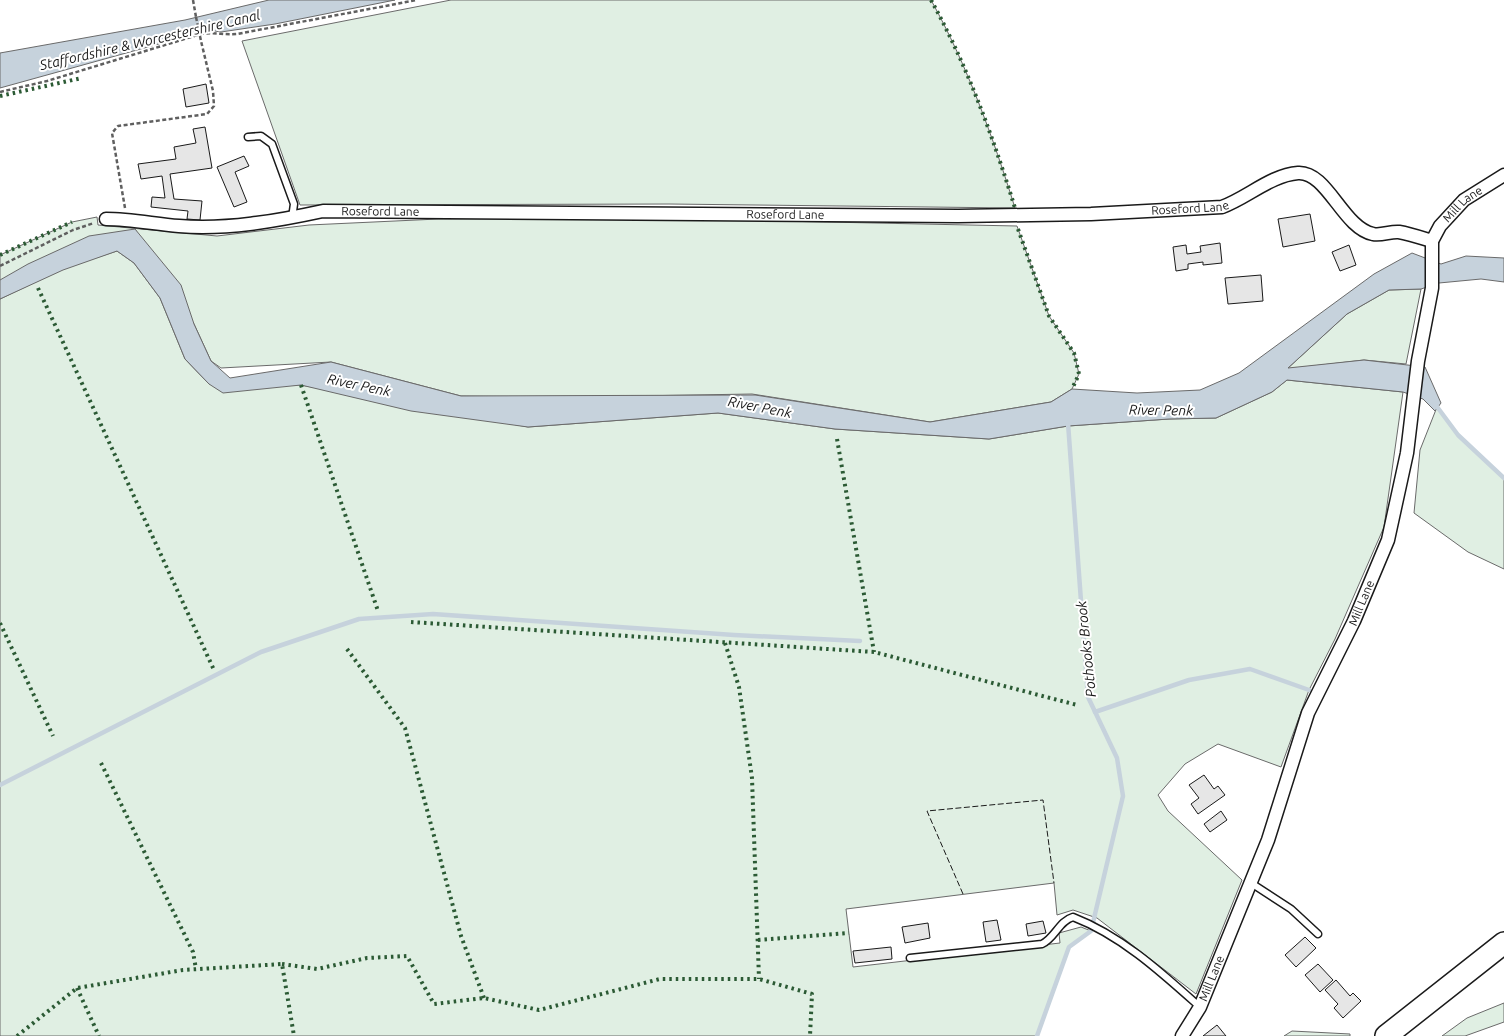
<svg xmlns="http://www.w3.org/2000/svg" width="1504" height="1036" font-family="Ubuntu,sans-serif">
	<rect width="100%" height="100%" fill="#fff"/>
	<g fill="#e0efe3" stroke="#6a6a6a">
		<path d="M451 0H931C967 65 993 137 1015 208L669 204 300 205 242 41Z"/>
		<path d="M97 217 98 225 217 236 309 225 438 219 635 218 1017 226 1049 316 1074 353 1079 374 1072 389 1051 402 930 422 752 394 574 397 461 396 331 362 221 368 211 361 194 324 135 229 0 281V255L72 222Z"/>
		<path d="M117 251 134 263 160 298 185 359 209 384 301 385 528 427 718 413 835 429 989 439 1068 426 1169 419 1216 418 1272 392 1287 380 1403 392 1384 527 1335 639 1309 690 1281 767 1218 744 1185 764 1158 795 1168 811 1242 880 1196 994 1097 918 1073 910 1057 915 1054 883 846 909 853 967 1060 943 1059 933 1081 927 1091 931 1069 947 1037 1036H0V299L67 267Z"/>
		<path d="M1421 289 1406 364 1364 360 1287 369 1347 314 1389 290Z"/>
		<path d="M1437 407 1458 435 1504 478V569L1468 552 1414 513 1420 450Z"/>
		<path d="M1504 1003V1022L1465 1036H1442L1467 1018Z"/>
		<path d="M1292 1031 1350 1034V1036H1284Z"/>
	</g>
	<g fill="#c6d2dc" stroke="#6a6a6a">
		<path d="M269 0H395L275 24 221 32 209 30 0 88V53L185 20Z"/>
		<path d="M135 229 181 285 194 324 211 361 230 378 331 362 461 396 755 395 930 422 1051 402 1072 389 1137 393 1200 390 1239 373 1374 274 1412 253 1441 264 1466 256 1504 258V282L1481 279 1439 283 1421 289 1389 290 1347 314 1288 368 1364 360 1425 367 1441 403 1435 411 1423 399 1403 392 1287 380 1272 392 1216 418 1169 419 1068 426 989 439 835 429 718 413 528 427 411 411 301 385 223 393 209 384 185 359 160 298 134 263 117 251 63 270 0 299V280L28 264 89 236Z"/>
	</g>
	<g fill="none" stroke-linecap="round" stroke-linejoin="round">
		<g stroke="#c6d2dc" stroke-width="4.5">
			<path d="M1435 404 1458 435 1504 478"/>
			<path d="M1095 712 1189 680 1250 669 1309 690"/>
			<path d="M0 785 261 652 359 619 433 614 734 635 860 641"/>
			<path d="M1037 1036 1069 947 1091 931 1123 796 1117 758 1088 697 1068 423"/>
		</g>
	</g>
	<g fill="#e6e6e6" stroke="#1a1a1a">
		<path d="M206 84 209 103 186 107 183 89Z"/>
		<path d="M205 127 212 168 170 174 174 199 202 201 200 220 187 219 188 211 151 207 152 197 165 198 162 176 141 179 138 164 176 159 174 147 196 143 193 129Z"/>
		<path d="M244 156 249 166 235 172 247 202 234 207 217 167Z"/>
		<path d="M1310 214 1315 241 1283 247 1278 219Z"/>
		<path d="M1220 243 1222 263 1203 265V262L1188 264V269L1176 271 1173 247 1186 245 1187 254 1201 252 1200 246Z"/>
		<path d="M1349 245 1356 265 1340 271 1332 252Z"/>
		<path d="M1261 275 1263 301 1228 304 1225 278Z"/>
		<path d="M1204 775 1214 789 1218 786 1225 795 1198 814 1191 804 1199 798 1189 785Z"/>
		<path d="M1221 811 1227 820 1210 832 1204 824Z"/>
		<path d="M997 920 1001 940 986 942 983 922Z"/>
		<path d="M1043 921 1046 933 1028 936 1026 924Z"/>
		<path d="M928 923 930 938 905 943 902 927Z"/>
		<path d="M1305 937 1316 948 1296 967 1285 955Z"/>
		<path d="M891 947 892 959 855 963 853 951Z"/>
		<path d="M1318 964 1333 980 1320 992 1305 975Z"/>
		<path d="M1336 980 1350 996 1353 993 1361 1001 1343 1018 1334 1008 1338 1004 1325 990Z"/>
		<path d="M1217 1025 1226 1036H1203Z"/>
	</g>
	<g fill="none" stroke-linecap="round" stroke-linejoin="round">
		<defs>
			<g id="service">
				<path d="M248 137 261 136 272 144 294 204 292 218"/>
				<path d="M1251 883 1291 909 1318 934"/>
				<path d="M910 958 1042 944C1055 938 1059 921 1073 917 1122 936 1162 973 1200 1007"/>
			</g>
			<g id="minor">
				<path id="s1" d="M106 219C131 219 154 224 179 226 226 230 277 221 323 211L958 216 1091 214 1222 207C1247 198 1271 175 1298 173 1327 171 1343 228 1373 234 1381 236 1391 231 1399 232 1410 234 1422 238 1432 241"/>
				<path id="s2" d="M1182 1036 1200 1007 1268 840 1308 713 1354 621 1388 540 1407 453 1418 361 1432 288V241L1440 226 1464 200 1504 175"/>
			</g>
			<path id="trunk" d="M1386 1036 1504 943"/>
		</defs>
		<use href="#service" stroke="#1a1a1a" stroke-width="9"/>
		<use href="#minor" stroke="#1a1a1a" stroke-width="15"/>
		<use href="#trunk" stroke="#1a1a1a" stroke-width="24"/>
		<g stroke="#5f5f5f" stroke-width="2.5" stroke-dasharray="4 2.5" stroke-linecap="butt">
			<path d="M193 0 196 17"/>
			<path d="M0 92 47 81 201 34C213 32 225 35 237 34L417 0"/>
			<path d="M125 208 112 133 118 126 207 114 214 106 213 91 201 41"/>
			<path d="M0 266 73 230 94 223"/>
		</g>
		<use href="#service" stroke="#fff" stroke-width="6"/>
		<use href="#minor" stroke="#fff" stroke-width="12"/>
		<use href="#trunk" stroke="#fff" stroke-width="21"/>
		<path stroke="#5f5f5f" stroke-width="2.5" stroke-dasharray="4 2.5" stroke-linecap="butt" d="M196 17 201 41"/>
		<g stroke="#2b5a34" stroke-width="4" stroke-dasharray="2.5 4" stroke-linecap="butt">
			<path d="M931 0C967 65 993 137 1015 208"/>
			<path d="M0 96 82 78"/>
			<path d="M1018 229 1049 316 1074 353 1079 374 1072 389"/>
			<path d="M0 255 72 222"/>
			<path d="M38 288 214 670"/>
			<path d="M301 385 378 611"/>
			<path d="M837 439 874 652"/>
			<path d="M411 622 874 652 1077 705"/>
			<path d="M0 623 53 736"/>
			<path d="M725 643 739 687 752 778 759 979"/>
			<path d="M347 649 405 728 461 936 484 998"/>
			<path d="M101 763 193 952 196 969"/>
			<path d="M758 940 849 933"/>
			<path d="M282 964 317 969 367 958 407 956 434 1004 484 998 539 1010 660 979H759L812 994 810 1036"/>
			<path d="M77 988 99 1036"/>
			<path d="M17 1036 77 988 183 970 282 964 294 1036"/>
		</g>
		<path stroke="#1a1a1a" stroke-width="1" stroke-dasharray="6 2.5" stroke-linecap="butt" d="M963 894 927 811 1043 800 1054 883"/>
	</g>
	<g text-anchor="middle" stroke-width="4" stroke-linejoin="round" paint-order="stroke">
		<g font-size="12" fill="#1a1a1a" stroke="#fff">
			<text dy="4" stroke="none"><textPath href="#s2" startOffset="890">Mill Lane</textPath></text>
			<text dy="4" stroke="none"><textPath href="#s1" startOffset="1086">Roseford Lane</textPath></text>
			<text dy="4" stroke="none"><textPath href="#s1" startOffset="276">Roseford Lane</textPath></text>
			<text dy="4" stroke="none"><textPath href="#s1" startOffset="681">Roseford Lane</textPath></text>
			<text dy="4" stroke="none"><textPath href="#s2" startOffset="470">Mill Lane</textPath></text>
			<text dy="4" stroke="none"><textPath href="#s2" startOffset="65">Mill Lane</textPath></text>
		</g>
		<g font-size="14" font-style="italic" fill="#1a1a1a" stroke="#fff">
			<text transform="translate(150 40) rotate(-13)" y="5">Staffordshire &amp; Worcestershire Canal</text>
			<text transform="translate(359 385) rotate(12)" y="5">River Penk</text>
			<text transform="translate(760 407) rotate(11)" y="5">River Penk</text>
			<text transform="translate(1161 410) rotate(1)" y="5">River Penk</text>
			<text transform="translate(1086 649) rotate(-96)" y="5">Pothooks Brook</text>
		</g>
	</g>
</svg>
